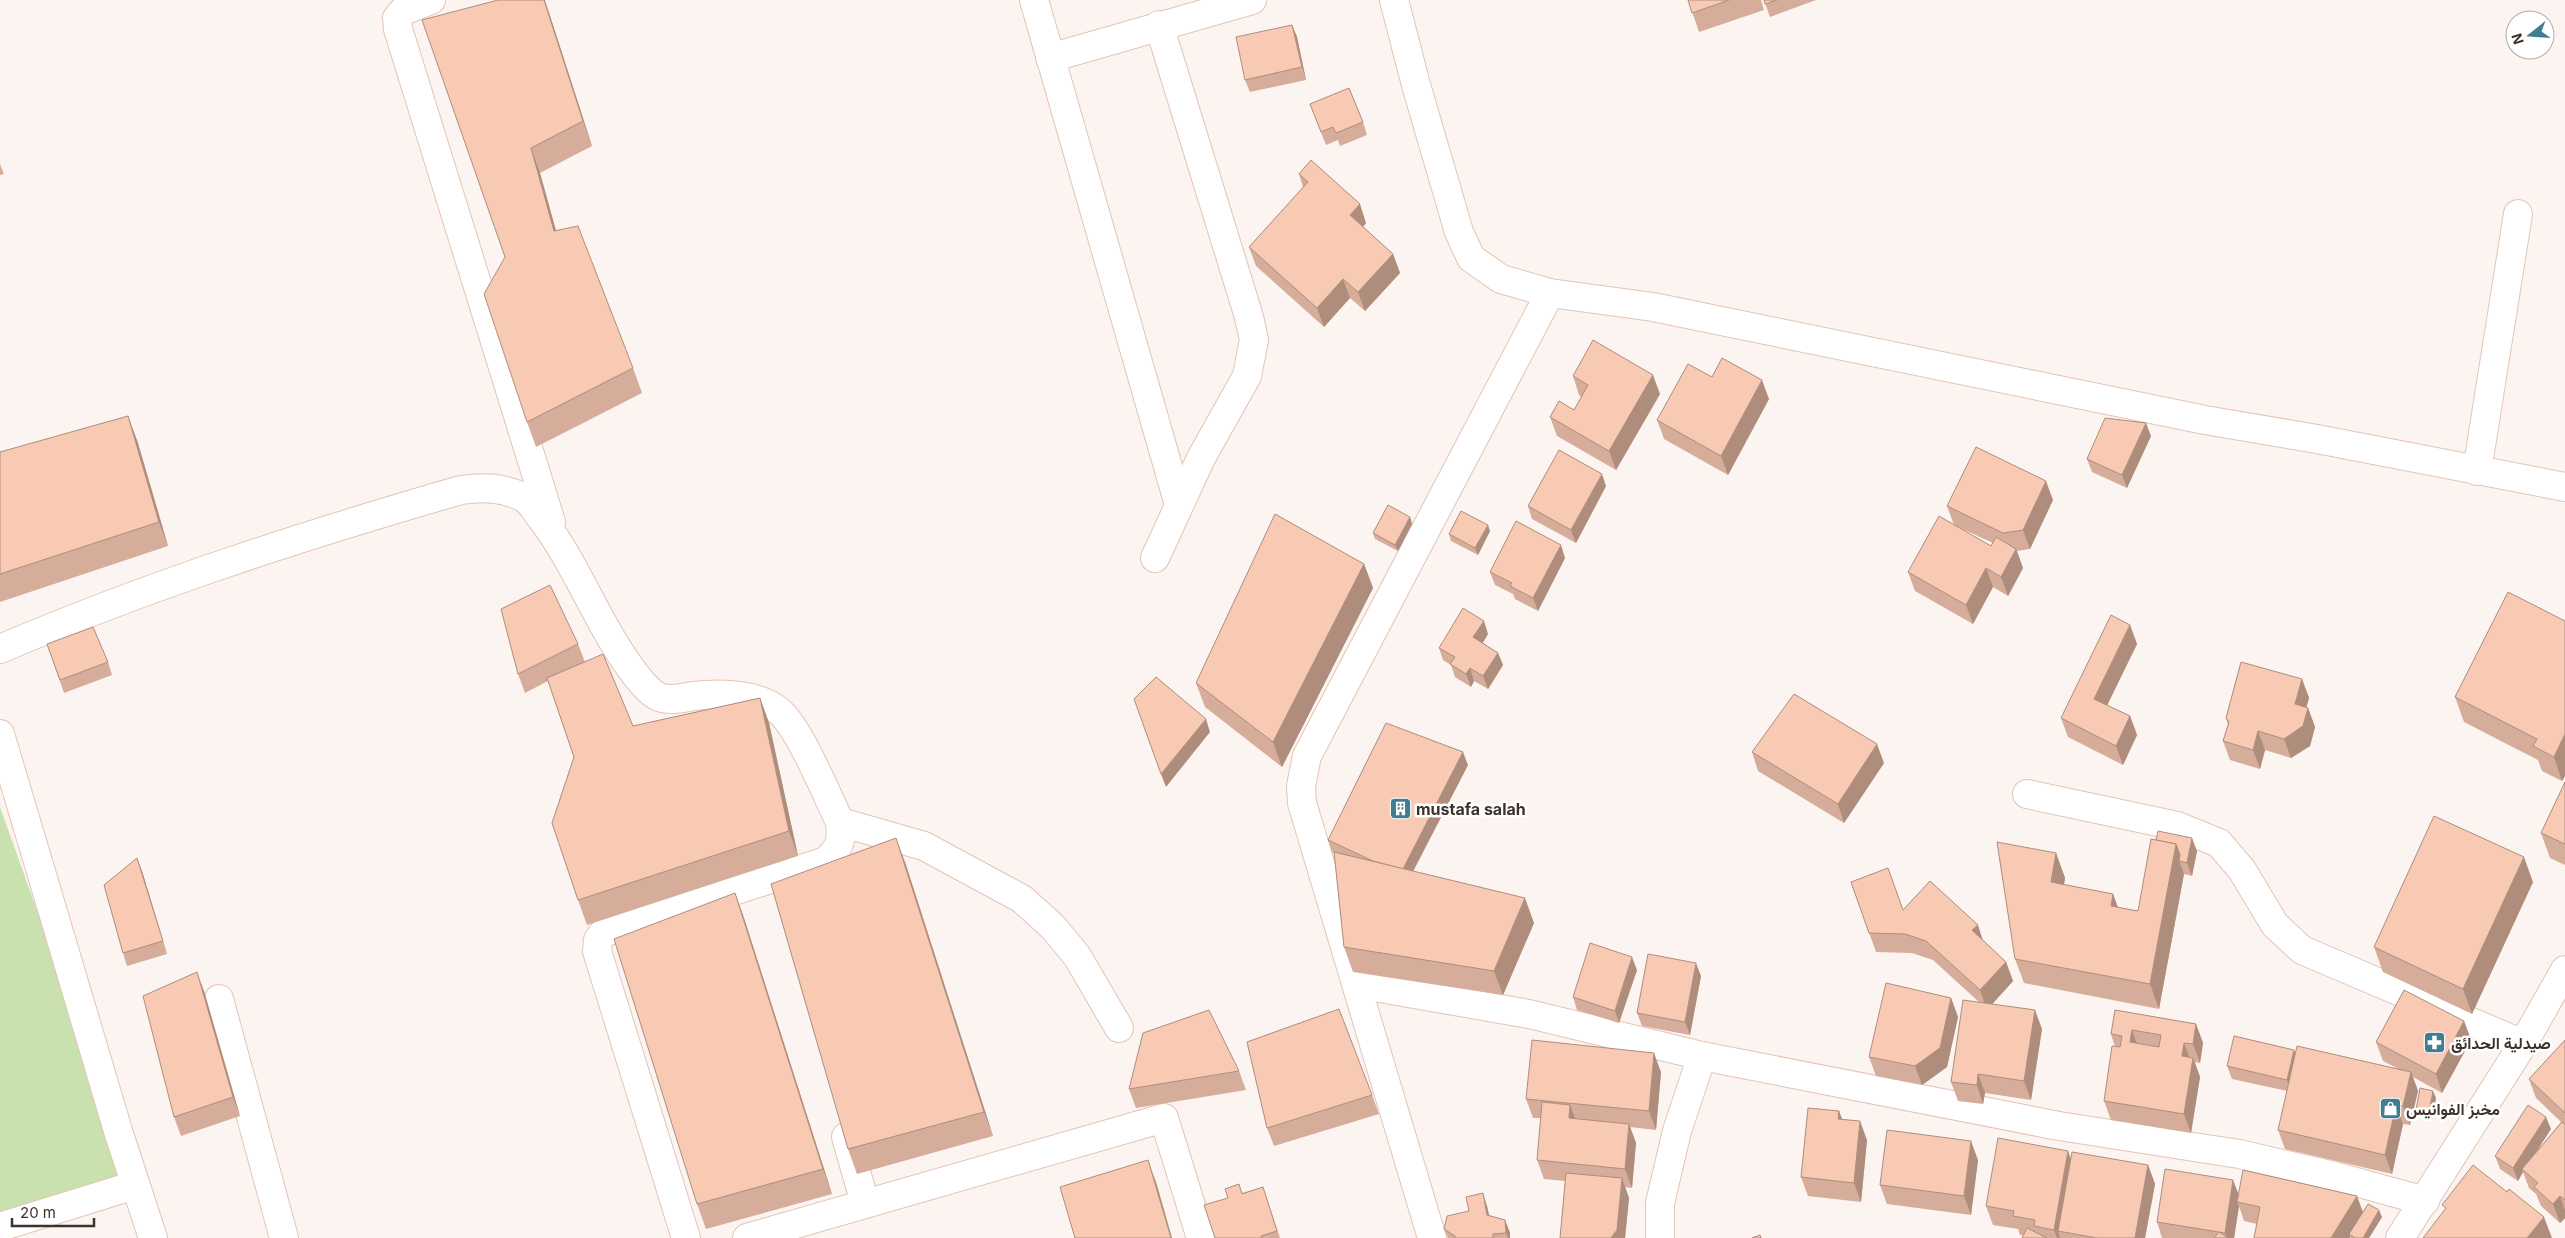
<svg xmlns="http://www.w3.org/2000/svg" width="2565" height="1238" font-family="Inter,Vazirmatn,sans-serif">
	<rect width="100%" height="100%" fill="#fbf4f1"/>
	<path fill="#c8e1af" d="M0 807 135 1185 0 1227Z"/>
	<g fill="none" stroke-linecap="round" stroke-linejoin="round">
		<defs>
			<g id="minor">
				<path d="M431 0 403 11 397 18 398 29 551 522"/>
				<path d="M1034 0 1179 505"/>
				<path d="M1394 0 1416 85 1459 232 1471 258 1501 279 1550 293 1653 307 2205 420 2317 439 2565 487"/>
				<path d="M1050 58 1252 0"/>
				<path d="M2477 471 2518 214"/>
				<path d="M1155 558 1201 458 1247 376 1254 340 1249 317 1159 25"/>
				<path d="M0 649C150 585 305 535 461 490 483 487 504 487 524 498 531 502 536 512 541 518 578 566 598 626 635 674 641 682 650 693 659 697 669 701 683 698 693 696 721 693 758 693 780 712 800 729 827 796 840 822 842 843 840 847 826 861L603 933 598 940 597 951 686 1238"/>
				<path d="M2027 794 2177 826 2219 843 2242 870 2275 925 2302 950 2523 1044"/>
				<path d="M840 822 924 846 1022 899 1053 927 1077 956 1119 1028"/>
				<path d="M1357 984 1529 1014 1702 1056 2059 1126 2239 1154 2334 1176 2425 1201"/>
				<path d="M219 999 284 1238"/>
				<path d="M846 1137 865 1203"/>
				<path d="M0 1227 135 1185"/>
				<path d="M747 1238 1164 1118 1201 1238"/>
				<path d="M1432 1238 1302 803 1301 786 1307 756 1550 293"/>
				<path d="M1660 1238V1203L1677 1131 1702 1056"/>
			</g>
			<g id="secondary">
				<path d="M0 734 119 1134 153 1238"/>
				<path d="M2400 1238 2523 1044 2565 970"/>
			</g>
		</defs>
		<use href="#minor" stroke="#e4c4b5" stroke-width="30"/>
		<use href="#secondary" stroke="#e4c4b5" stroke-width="30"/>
		<use href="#minor" stroke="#fff" stroke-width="28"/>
		<use href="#secondary" stroke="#fff" stroke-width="28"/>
	</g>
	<g fill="#d5ad9a" fill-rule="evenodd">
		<path d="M498 0H545L592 146 540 173 556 231 633 368 642 393 536 447 527 422 505 257Z"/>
		<path d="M1688 0H1761L1764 10 1699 32Z"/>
		<path d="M1764 0H1816L1770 17Z"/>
		<path d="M1292 25 1297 37 1306 80 1250 92 1245 80Z"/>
		<path d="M1310 104 1363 122 1367 135 1340 146 1338 140 1326 145Z"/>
		<path d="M0 164 4 174 0 175Z"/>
		<path d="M1299 174 1366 223 1363 227 1393 254 1400 273 1365 311 1350 298 1324 327 1256 266 1249 247 1303 187Z"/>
		<path d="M1573 376 1660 394 1616 470 1557 436 1550 417 1574 410 1582 397 1579 395Z"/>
		<path d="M1712 377 1769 399 1728 475 1664 439 1657 420Z"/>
		<path d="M2151 436 2127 488 2092 472 2087 459Z"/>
		<path d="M137 440 168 546 0 602V452Z"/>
		<path d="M1606 486 1576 543 1532 519 1528 506Z"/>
		<path d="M2053 500 2030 549 2017 551 2023 568 2008 596 1993 587 1973 624 1915 591 1908 572 1954 525 1947 506ZM1956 526 1993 543 1991 546Z"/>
		<path d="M1410 517 1412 524 1398 551 1375 539 1373 533Z"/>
		<path d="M1490 531 1478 555 1451 541 1449 534Z"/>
		<path d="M1565 558 1538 611 1515 599 1513 594 1495 585 1490 572Z"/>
		<path d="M1364 564 1373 588 1282 767 1205 707 1196 683Z"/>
		<path d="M2565 621V776L2562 781 2542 771 2538 760 2464 722 2455 697Z"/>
		<path d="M2130 625 2137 644 2107 705 2130 716 2137 735 2123 765 2068 737 2061 718Z"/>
		<path d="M1488 634 1483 643 1498 653 1503 665 1488 689 1474 681 1471 687 1455 677 1451 665 1443 660 1439 648Z"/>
		<path d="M47 644 108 662 112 675 64 693Z"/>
		<path d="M578 644 585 662 633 726 760 698 769 723 798 856 587 925 578 900 574 757 548 681 525 693 518 674Z"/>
		<path d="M2302 679 2309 698 2306 707 2308 708 2315 727 2310 746 2291 758 2265 750 2260 769 2230 760 2223 741 2228 725 2226 718Z"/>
		<path d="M1752 752 1884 763 1844 823 1758 771Z"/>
		<path d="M1468 765 1413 871 1534 923 1503 995 1353 972 1344 947 1334 853 1332 852 1328 840Z"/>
		<path d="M2565 782V865L2550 858 2541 833Z"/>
		<path d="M2156 840 2197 851 2192 876 2184 874 2159 1009 2024 983 2015 959 2056 853 2065 878 2064 885 2113 894 2118 907 2138 911Z"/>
		<path d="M905 862 993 1136 857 1174 848 1149Z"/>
		<path d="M142 871 167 954 127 966 123 953Z"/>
		<path d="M1851 882 1903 910 1983 941 2006 962 2013 981 1992 1004 2042 1029 2031 1100 1985 1093 1983 1104 1958 1101 1951 1082 1979 1002 1933 960 1912 953 1876 952Z"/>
		<path d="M2533 882 2472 1014 2383 972 2374 947Z"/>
		<path d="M735 893 744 918 832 1194 706 1229 697 1204Z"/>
		<path d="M1637 970 1619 1023 1577 1010 1573 997Z"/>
		<path d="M1701 976 1690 1035 1642 1026 1637 1013Z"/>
		<path d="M204 991 240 1116 181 1136 174 1117Z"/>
		<path d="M1951 998 1958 1017 1947 1067 1922 1085 1876 1076 1869 1057Z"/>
		<path d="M2115 1010 2196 1024 2203 1043 2200 1063 2195 1062 2200 1077 2191 1133 2111 1120 2104 1101 2115 1047 2111 1034Z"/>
		<path d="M2464 1021 2471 1040 2442 1093 2413 1077 2418 1091 2410 1125 2403 1124 2392 1174 2285 1149 2278 1130 2287 1091 2232 1079 2227 1066 2294 1050 2295 1054 2399 1069 2383 1061 2376 1042Z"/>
		<path d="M2565 1040V1218L2560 1223 2541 1206 2536 1194 2529 1188 2523 1172 2518 1181 2500 1169 2495 1156 2551 1129 2537 1151 2561 1122 2536 1098 2529 1079Z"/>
		<path d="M1239 1071 1246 1090 1136 1108 1129 1089Z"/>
		<path d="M1661 1072 1656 1130 1630 1127 1636 1143 1632 1188 1625 1187 1629 1198 1625 1238H1560L1565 1181 1544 1179 1537 1160 1541 1118H1533L1526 1099Z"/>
		<path d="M1372 1095 1379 1114 1274 1146 1267 1128Z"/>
		<path d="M2436 1098 2432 1119 2419 1116 2416 1110Z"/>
		<path d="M1839 1111 1842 1119 1867 1140 1861 1202 1808 1196 1801 1177Z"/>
		<path d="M2070 1158 2148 1165 2155 1184 2145 1238H2022L2023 1235H2020L2018 1229 1993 1225 1986 1206Z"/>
		<path d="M1978 1160 1971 1215 1887 1204 1880 1185Z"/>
		<path d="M2233 1180 2239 1195 2363 1212 2382 1217 2369 1238H2351L2350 1237V1238H2254L2257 1224 2244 1221 2239 1206 2234 1238H2162L2157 1222Z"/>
		<path d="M1263 1187 1280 1238H1215L1242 1193Z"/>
		<path d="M1487 1206 1489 1216 1505 1220 1510 1233V1238H1448L1444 1229 1469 1211Z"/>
	</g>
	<g fill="#ae8d7d">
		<path d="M544 0 549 13 592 146 583 121Z"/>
		<path d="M1292 25 1297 37 1306 80 1302 67Z"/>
		<path d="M531 148 540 173 563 256 554 231Z"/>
		<path d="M1360 204 1366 223 1357 234 1350 215Z"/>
		<path d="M1393 254 1400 273 1365 311 1358 292Z"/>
		<path d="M1343 279 1350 298 1324 327 1317 308Z"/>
		<path d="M1653 375 1660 394 1616 470 1609 451Z"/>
		<path d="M1762 380 1769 399 1728 475 1721 456Z"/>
		<path d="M128 416 137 440 168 546 159 522Z"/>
		<path d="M2146 423 2151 436 2127 488 2122 475Z"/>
		<path d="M1602 474 1606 486 1576 543 1571 530Z"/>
		<path d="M2046 481 2053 500 2030 549 2023 530Z"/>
		<path d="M1410 517 1412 524 1398 551 1395 545Z"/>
		<path d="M1488 525 1490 531 1478 555 1475 548Z"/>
		<path d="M1561 545 1565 558 1538 611 1533 598Z"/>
		<path d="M2016 549 2023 568 2008 596 2001 577Z"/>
		<path d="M1364 564 1373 588 1282 767 1273 742Z"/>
		<path d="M1986 568 1993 587 1973 624 1966 605Z"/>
		<path d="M1484 621 1488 634 1478 650 1473 637Z"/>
		<path d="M2130 625 2137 644 2101 718 2094 699Z"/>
		<path d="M1498 653 1503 665 1488 689 1483 676Z"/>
		<path d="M1470 668 1474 681 1471 687 1466 674Z"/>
		<path d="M2302 679 2309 698 2302 723 2295 704Z"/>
		<path d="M760 698 769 723 798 856 789 831Z"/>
		<path d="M2308 708 2315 727 2310 746 2291 758 2284 739Z"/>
		<path d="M2130 716 2137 735 2123 765 2116 746Z"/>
		<path d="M1206 719 1210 732 1166 787 1161 774Z"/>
		<path d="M2258 731 2265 750 2260 769 2253 750Z"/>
		<path d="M2565 734V776L2562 781 2554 757Z"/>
		<path d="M1877 744 1884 763 1844 823 1838 804Z"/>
		<path d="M1463 752 1468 765 1405 887 1400 874Z"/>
		<path d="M896 838 905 862 993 1136 984 1112Z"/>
		<path d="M2192 838 2197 851 2192 876 2187 863Z"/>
		<path d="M2176 844 2183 862 2179 861 2184 874 2159 1009 2150 984Z"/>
		<path d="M2056 853 2065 878 2060 907 2051 882Z"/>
		<path d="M2524 857 2533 882 2472 1014 2463 989Z"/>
		<path d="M137 858 142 871 167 954 163 941Z"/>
		<path d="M735 893 744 918 832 1194 823 1169Z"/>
		<path d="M2113 894 2122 919 2111 906Z"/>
		<path d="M1525 898 1534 923 1503 995 1494 971Z"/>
		<path d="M1978 925 1984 944 1972 930Z"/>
		<path d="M1632 957 1637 970 1619 1023 1615 1011Z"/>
		<path d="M2006 962 2013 981 1987 1010 1980 990Z"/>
		<path d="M1696 963 1701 976 1690 1035 1685 1022Z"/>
		<path d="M197 972 204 991 240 1116 233 1097Z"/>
		<path d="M1951 998 1958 1017 1947 1067 1922 1085 1915 1066Z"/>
		<path d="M2035 1010 2042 1029 2031 1100 2024 1081Z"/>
		<path d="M2464 1021 2471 1040 2442 1093 2436 1074Z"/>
		<path d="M2196 1024 2203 1043 2200 1063 2193 1044Z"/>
		<path d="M2132 1030 2139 1049 2130 1042Z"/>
		<path d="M2184 1043 2191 1062 2182 1056Z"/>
		<path d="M2294 1050 2298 1063 2292 1092 2287 1080Z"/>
		<path d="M1654 1053 1661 1072 1656 1130 1649 1111Z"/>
		<path d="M2193 1058 2200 1077 2191 1133 2184 1114Z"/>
		<path d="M2411 1072 2418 1091 2410 1125 2403 1106Z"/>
		<path d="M1978 1074 1985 1093 1983 1104 1977 1085Z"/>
		<path d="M2433 1091 2436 1098 2432 1119 2429 1112Z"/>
		<path d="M1570 1105 1577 1124 1569 1118Z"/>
		<path d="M2396 1105 2403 1124 2392 1174 2385 1155Z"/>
		<path d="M1839 1111 1846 1130 1838 1119Z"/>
		<path d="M2546 1117 2551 1129 2524 1171 2522 1169 2523 1172 2518 1181 2513 1168Z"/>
		<path d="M1860 1121 1867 1140 1861 1202 1854 1183Z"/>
		<path d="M1629 1124 1636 1143 1632 1188 1625 1169Z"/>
		<path d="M1971 1141 1978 1160 1971 1215 1964 1196Z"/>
		<path d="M2068 1151 2075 1170 2058 1231 2060 1238H2057L2054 1230Z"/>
		<path d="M1148 1160 1157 1185 1172 1238H1171Z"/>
		<path d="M2148 1165 2155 1184 2145 1238H2135Z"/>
		<path d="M1622 1178 1629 1198 1625 1238H1611Z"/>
		<path d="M2233 1180 2240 1199 2237 1202 2239 1206 2234 1238H2227L2225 1233Z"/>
		<path d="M1483 1193 1487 1206 1492 1228 1487 1215Z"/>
		<path d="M2357 1196 2364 1215 2349 1234 2350 1237V1238H2331Z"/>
		<path d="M2560 1196 2565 1210V1218L2560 1223 2553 1204Z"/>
		<path d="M2379 1210 2382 1217 2369 1238H2363Z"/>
		<path d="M2544 1217 2552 1238H2527Z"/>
		<path d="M1505 1220 1510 1233V1238H1508L1506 1233Z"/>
	</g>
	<g fill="#f8c9b3" stroke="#ae8d7d" fill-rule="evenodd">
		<path d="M498 0H544L583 121 531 148 554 231 578 226 633 368 527 422 484 294 505 257 422 20Z"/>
		<path d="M1688 0H1729L1692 13Z"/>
		<path d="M1764 0H1777L1765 4Z"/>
		<path d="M1292 25 1302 67 1245 80 1236 37Z"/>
		<path d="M1349 88 1363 122 1336 133 1333 127 1321 132 1310 104Z"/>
		<path d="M1311 160 1360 204 1350 215 1393 254 1358 292 1343 279 1317 308 1249 247 1308 182 1299 174Z"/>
		<path d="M1593 340 1653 375 1609 451 1550 417 1559 401 1574 410 1588 385 1573 376Z"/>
		<path d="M1722 358 1762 380 1721 456 1657 420 1688 364 1712 377Z"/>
		<path d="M128 416 159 522 0 574V452Z"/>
		<path d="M2105 418 2146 423 2122 475 2087 459Z"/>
		<path d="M1976 447 2046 481 2023 530 2003 533 1947 506Z"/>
		<path d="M1559 450 1602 474 1571 530 1528 506Z"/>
		<path d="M1388 505 1410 517 1395 545 1373 533Z"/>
		<path d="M1461 511 1488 525 1475 548 1449 534Z"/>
		<path d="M1275 514 1364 564 1273 742 1196 683Z"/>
		<path d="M1939 516 1991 546 1996 537 2016 549 2001 577 1986 568 1966 605 1908 572Z"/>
		<path d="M1516 521 1561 545 1533 598 1510 586 1512 583 1490 572Z"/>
		<path d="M550 585 578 644 518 674 501 609Z"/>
		<path d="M2508 592 2565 621V734L2554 757 2533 746 2537 739 2455 697Z"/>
		<path d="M1463 608 1484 621 1473 637 1498 653 1483 676 1470 668 1466 674 1450 664 1455 657 1439 648Z"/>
		<path d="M2111 615 2130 625 2094 699 2130 716 2116 746 2061 718Z"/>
		<path d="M93 627 108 662 60 680 47 644Z"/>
		<path d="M603 654 633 726 760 698 789 831 578 900 552 823 574 757 547 678Z"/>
		<path d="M2241 662 2302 679 2295 704 2308 708 2303 726 2284 739 2258 731 2253 750 2223 741 2229 722 2226 718Z"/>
		<path d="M1156 677 1206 719 1161 774 1134 699Z"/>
		<path d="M1794 694 1877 744 1838 804 1752 752Z"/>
		<path d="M1386 723 1463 752 1403 869 1373 861 1328 840Z"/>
		<path d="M2565 782V844L2541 833Z"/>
		<path d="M2434 816 2524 857 2463 989 2374 947Z"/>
		<path d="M2158 831 2192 838 2187 863 2179 861 2180 855 2176 844 2156 840Z"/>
		<path d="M896 838 984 1112 848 1149 771 884Z"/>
		<path d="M2151 839 2176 844 2150 984 2015 959 1997 842 2056 853 2051 882 2113 894 2111 906 2138 911Z"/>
		<path d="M1334 852 1525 898 1494 971 1344 947Z"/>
		<path d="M137 858 163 941 123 953 104 885Z"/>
		<path d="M1888 868 1903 910 1930 881 1978 925 1972 930 2006 962 1980 990 1926 941 1905 934 1869 933 1851 882Z"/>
		<path d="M735 893 823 1169 697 1204 614 939Z"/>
		<path d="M1590 943 1632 957 1615 1011 1573 997Z"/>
		<path d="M1648 954 1696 963 1685 1022 1637 1013Z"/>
		<path d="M197 972 233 1097 174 1117 143 996Z"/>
		<path d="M1886 983 1951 998 1940 1048 1915 1066 1869 1057Z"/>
		<path d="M2404 990 2464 1021 2436 1074 2376 1042Z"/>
		<path d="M1963 1000 2035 1010 2024 1081 1978 1074 1977 1085 1951 1082Z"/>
		<path d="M1339 1009 1372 1095 1267 1128 1247 1042Z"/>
		<path d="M1209 1010 1239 1071 1129 1089 1143 1033Z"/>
		<path d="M2115 1010 2196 1024 2193 1044 2184 1043 2182 1056 2193 1058 2184 1114 2104 1101 2112 1046 2120 1047 2122 1036 2111 1034ZM2132 1030 2161 1035 2159 1047 2130 1042Z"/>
		<path d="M2234 1036 2294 1050 2287 1080 2227 1066Z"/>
		<path d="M1532 1040 1654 1053 1649 1111 1526 1099Z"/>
		<path d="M2565 1040V1113L2529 1079Z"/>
		<path d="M2297 1046 2411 1072 2403 1106 2396 1105 2385 1155 2278 1130Z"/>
		<path d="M2420 1088 2433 1091 2429 1112 2416 1110Z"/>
		<path d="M1542 1102 1570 1105 1569 1118 1629 1124 1625 1169 1537 1160Z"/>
		<path d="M2528 1105 2546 1117 2513 1168 2495 1156Z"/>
		<path d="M1808 1108 1839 1111 1838 1119 1860 1121 1854 1183 1801 1177Z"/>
		<path d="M2562 1122 2565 1125V1200L2560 1196 2553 1204 2534 1187 2538 1183 2522 1169Z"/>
		<path d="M1887 1130 1971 1141 1964 1196 1880 1185Z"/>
		<path d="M1998 1138 2068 1151 2054 1230 2034 1226 2035 1220 2013 1216 2014 1211 1986 1206Z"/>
		<path d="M2072 1152 2148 1165 2135 1238H2097L2058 1231Z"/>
		<path d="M1148 1160 1171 1238H1075L1060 1187Z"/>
		<path d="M2473 1165 2507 1192 2509 1189 2544 1217 2527 1238H2423L2446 1208 2442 1205Z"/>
		<path d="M2165 1169 2233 1180 2225 1233 2157 1222Z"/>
		<path d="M2243 1170 2357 1196 2331 1238H2254L2260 1207 2237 1202Z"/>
		<path d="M1566 1173 1622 1178 1617 1230 1611 1238H1560Z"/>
		<path d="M1239 1184 1242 1194 1263 1187 1277 1231 1261 1236 1262 1238H1215L1204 1205 1228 1198 1225 1189Z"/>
		<path d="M1483 1193 1487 1215 1505 1220 1506 1233 1493 1234V1238H1455V1236L1444 1229 1447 1216 1469 1211 1466 1197Z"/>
		<path d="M2368 1204 2379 1210 2363 1238H2355L2349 1234Z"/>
		<path d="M2027 1228 2047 1238H2022Z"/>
		<path d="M2219 1232 2228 1238H2214Z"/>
		<path d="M1760 1235 1761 1238H1752Z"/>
	</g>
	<defs>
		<symbol id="building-square" viewBox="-11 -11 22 22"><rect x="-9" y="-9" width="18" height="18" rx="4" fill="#3f7d92" stroke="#fff"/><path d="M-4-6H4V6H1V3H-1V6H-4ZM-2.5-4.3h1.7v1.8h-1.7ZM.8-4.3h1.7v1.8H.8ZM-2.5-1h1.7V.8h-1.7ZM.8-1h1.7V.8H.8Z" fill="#fff"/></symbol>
		<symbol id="pharmacy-square" viewBox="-11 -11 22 22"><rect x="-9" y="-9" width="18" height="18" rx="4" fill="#3f7d92" stroke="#fff"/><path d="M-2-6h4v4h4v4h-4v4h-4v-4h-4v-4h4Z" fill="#fff"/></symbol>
		<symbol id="shop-square" viewBox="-11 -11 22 22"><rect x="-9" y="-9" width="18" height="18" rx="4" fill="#3f7d92" stroke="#fff"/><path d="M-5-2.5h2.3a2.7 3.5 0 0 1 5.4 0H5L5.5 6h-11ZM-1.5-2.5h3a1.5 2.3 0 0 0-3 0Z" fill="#fff"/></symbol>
	</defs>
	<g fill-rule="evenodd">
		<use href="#building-square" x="1388" y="796" width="25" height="25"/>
		<use href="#pharmacy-square" x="2422" y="1030" width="25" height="25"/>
		<use href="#shop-square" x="2378" y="1096" width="25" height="25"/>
	</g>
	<g text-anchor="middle" stroke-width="5" stroke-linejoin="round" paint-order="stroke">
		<g font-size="16" font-weight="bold" fill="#3e312c" stroke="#fff" text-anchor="start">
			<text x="1416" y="815">mustafa salah</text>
			<text x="2451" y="1049">صيدلية الحدائق</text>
			<text x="2406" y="1115">مخبز الفوانيس</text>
		</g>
	</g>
	<g transform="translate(2530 35) rotate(253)"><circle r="24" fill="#ffffff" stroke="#b2adab"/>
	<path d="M0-4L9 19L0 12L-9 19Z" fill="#3f7d92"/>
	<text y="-8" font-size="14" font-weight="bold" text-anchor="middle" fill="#3e312c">N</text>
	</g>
	<path d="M12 1218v8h82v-8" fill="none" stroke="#3e312c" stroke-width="2.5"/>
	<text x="20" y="1218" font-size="15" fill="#3e312c" stroke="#ffffff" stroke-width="4" paint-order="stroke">20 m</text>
</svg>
